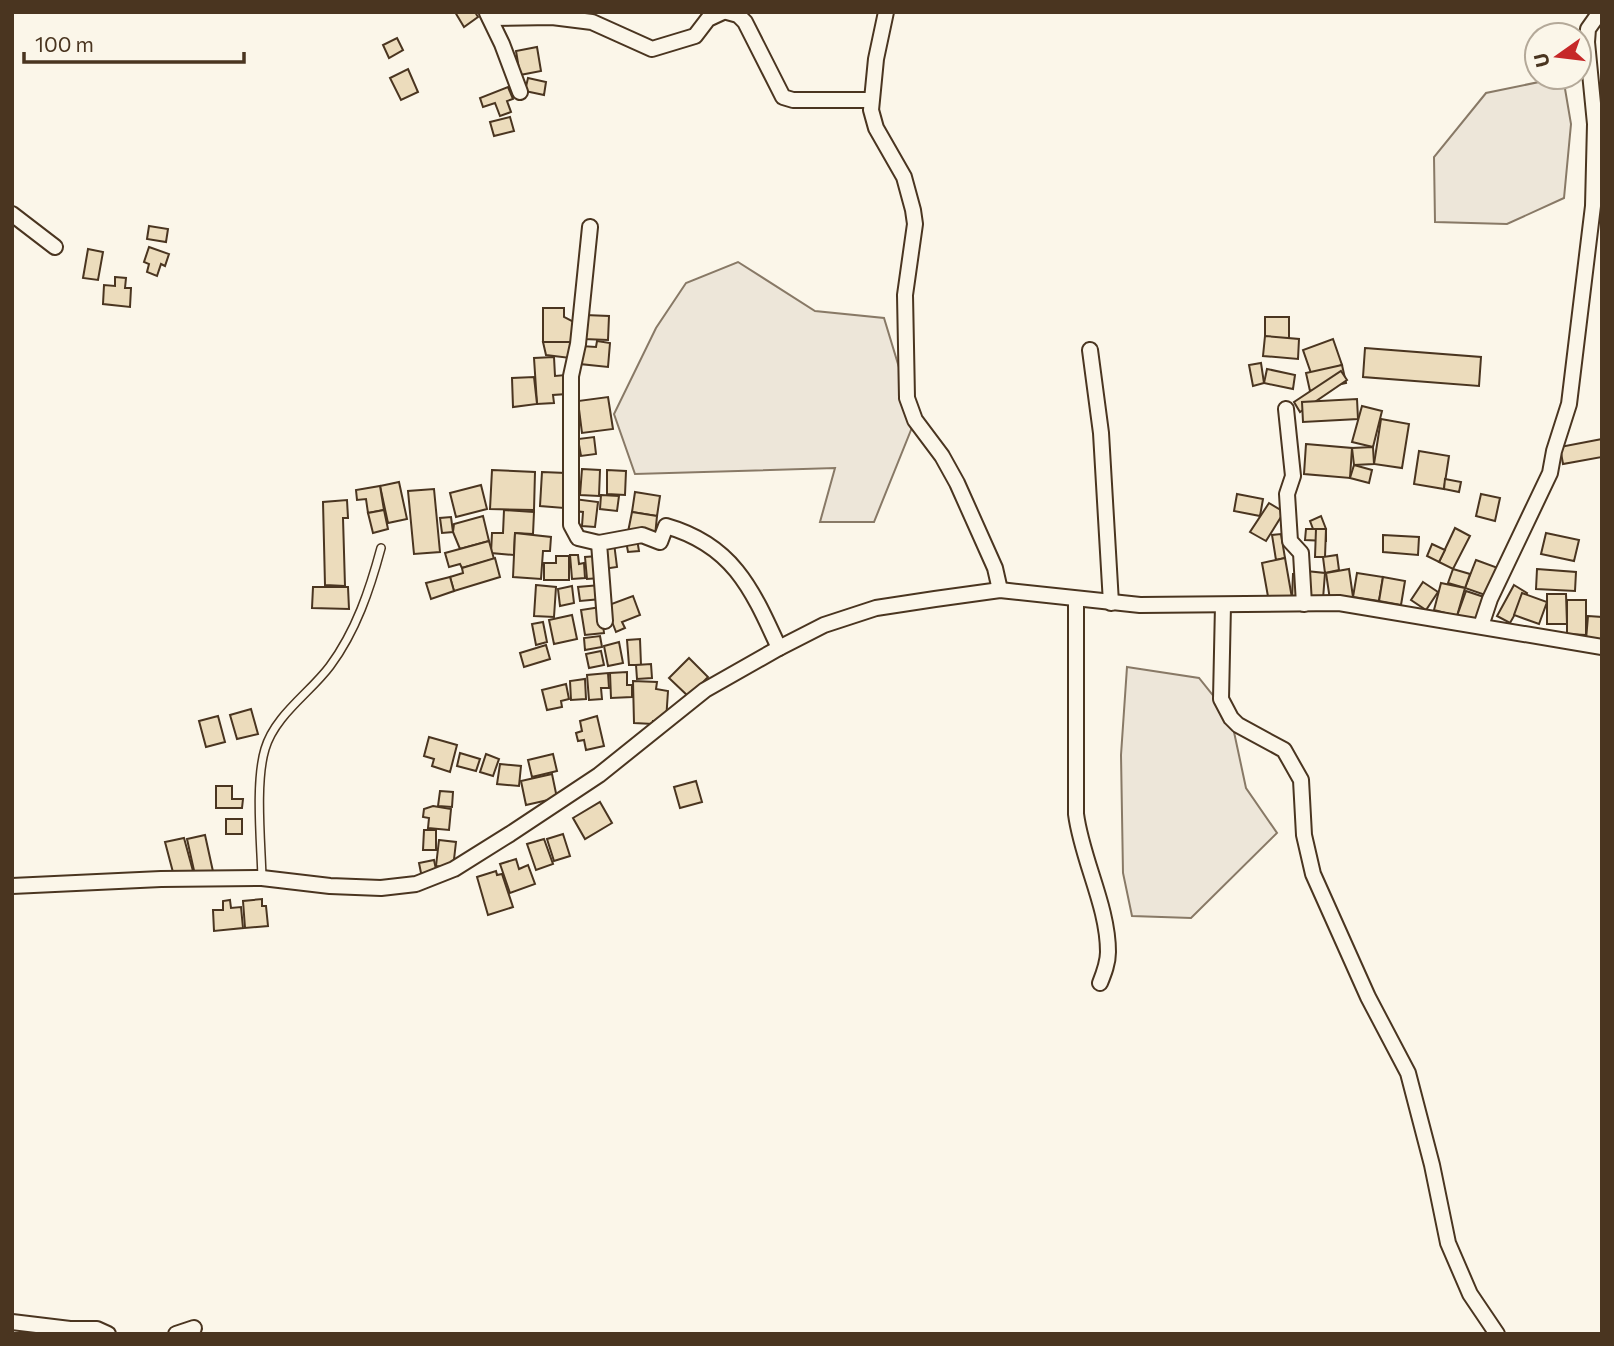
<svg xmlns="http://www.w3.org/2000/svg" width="1614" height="1346" font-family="Commissioner,sans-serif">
	<rect width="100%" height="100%" fill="#fbf6e9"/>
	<g fill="#ede6d9" stroke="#887966" stroke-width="2">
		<path d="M1563 77 1571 124 1564 198 1507 224 1435 222 1434 157 1486 93Z"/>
		<path d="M738 262 815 311 884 318 915 420 874 522H820L835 468 635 474 614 414 656 328 686 283Z"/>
		<path d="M1127 667 1199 678 1231 718 1246 788 1277 833 1191 918 1132 916 1123 873 1121 755Z"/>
	</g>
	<g fill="#ecdcbc" stroke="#4a3520" stroke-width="2">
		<path d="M455 12H475L478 17 464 27Z"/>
		<path d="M397 38 403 50 389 58 383 45Z"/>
		<path d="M537 47 541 71 520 75 516 51Z"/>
		<path d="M408 69 418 92 401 100 390 78Z"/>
		<path d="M528 78 546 82 544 95 525 91Z"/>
		<path d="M508 87 513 99 507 101 511 112 500 116 495 103 483 107 480 98Z"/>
		<path d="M510 117 514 131 494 136 490 122Z"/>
		<path d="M149 226 168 229 166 242 147 239Z"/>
		<path d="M149 247 169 254 165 266 161 264 157 276 147 272 149 264 144 262Z"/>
		<path d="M88 249 103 252 98 280 83 278Z"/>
		<path d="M115 277 126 278 125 288H131L130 307 103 304 104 285 115 286Z"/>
		<path d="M543 308H564V317L574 322V342H543Z"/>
		<path d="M585 315 609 316 608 340 584 339Z"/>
		<rect x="1265" y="317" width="24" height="21"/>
		<path d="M1265 336 1299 339 1298 359 1263 356Z"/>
		<path d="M1333 339 1342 365 1312 376 1303 350Z"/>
		<path d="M597 341 610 343 608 367 580 364 581 346 596 347Z"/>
		<path d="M543 342H574L570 358 546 355Z"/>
		<path d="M1365 348 1481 357 1479 386 1363 377Z"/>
		<path d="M554 357 555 376 566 375 567 394 553 395 554 403 537 404 534 358Z"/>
		<path d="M1261 363 1264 383 1253 386 1249 365Z"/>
		<path d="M1342 365 1346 383 1310 391 1306 373Z"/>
		<path d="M1267 369 1295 375 1293 389 1264 383Z"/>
		<path d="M1341 371 1347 380 1300 412 1294 402Z"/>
		<path d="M534 377 537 404 513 407 512 378Z"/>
		<path d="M608 397 613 429 582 433 578 401Z"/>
		<path d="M1357 399 1358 419 1303 422 1302 402Z"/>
		<path d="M1362 406 1382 411 1373 447 1352 442Z"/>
		<path d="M1381 419 1409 424 1402 468 1374 464Z"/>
		<path d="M594 437 596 454 581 456 578 439Z"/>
		<path d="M1602 439V457L1563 464 1560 447Z"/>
		<path d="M1306 444 1352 448 1350 478 1304 474Z"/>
		<path d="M1373 447 1374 464 1354 465 1352 448Z"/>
		<path d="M1419 451 1449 456 1444 489 1414 484Z"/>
		<path d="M1354 465 1372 470 1369 483 1350 478Z"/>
		<path d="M582 469 600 470 599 496 580 495Z"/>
		<path d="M492 470 535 472 534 510 490 509Z"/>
		<path d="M607 470 626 471 625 495 607 494Z"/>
		<path d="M542 472 566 473 564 508 540 506Z"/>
		<path d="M1445 479 1461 482 1459 492 1444 489Z"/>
		<path d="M399 482 407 519 388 523 380 486Z"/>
		<path d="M481 485 487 509 456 517 450 493Z"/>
		<path d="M380 486 384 510 368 513 366 499 357 500 356 490Z"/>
		<path d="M434 489 440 552 414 554 408 491Z"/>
		<path d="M635 492 660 496 657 516 632 512Z"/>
		<path d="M1237 494 1263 499 1260 516 1234 511Z"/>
		<path d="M1481 494 1500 498 1495 521 1476 516Z"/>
		<path d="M601 495 619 496 617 511 600 509Z"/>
		<path d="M574 499 598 502 595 527 582 526 583 512 573 511Z"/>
		<path d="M347 500 348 518H343L345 586 325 585 323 502Z"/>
		<path d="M1269 503 1284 512 1266 541 1250 532Z"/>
		<path d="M384 510 388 529 373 533 368 513Z"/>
		<path d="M504 510 534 512 533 534 515 533 514 555 491 553 492 533H503Z"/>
		<path d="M632 512 657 516 655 536 628 532Z"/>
		<path d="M483 516 489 541 460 549 453 532 454 524Z"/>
		<path d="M1321 516 1326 529 1315 534 1310 521Z"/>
		<path d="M451 517 453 532 442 533 440 518Z"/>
		<path d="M1455 528 1470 536 1453 569 1439 562Z"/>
		<path d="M1306 529H1326V541L1305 540Z"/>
		<path d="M1316 529H1326L1325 557H1315Z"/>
		<path d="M515 533 551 537 550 551H543L541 579 513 577Z"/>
		<path d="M1546 533 1579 540 1574 561 1541 554Z"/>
		<path d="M1281 534 1285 558 1276 560 1272 535Z"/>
		<path d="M1383 535 1419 537 1418 555 1383 552Z"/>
		<path d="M637 539 639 551 628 552 626 541Z"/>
		<path d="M489 541 494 559 462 568 460 564 449 567 445 553Z"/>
		<path d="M614 543 617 567 603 569 600 545Z"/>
		<path d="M1432 544 1445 550 1439 562 1427 556Z"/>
		<path d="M570 555H578L579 564 584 563 585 578 572 579Z"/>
		<path d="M1337 555 1339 570 1325 573 1323 557Z"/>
		<path d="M556 556H569V580H544V563H556Z"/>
		<path d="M598 556 600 578 587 579 585 557Z"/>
		<path d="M495 558 500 577 454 591 450 577 463 573 462 568Z"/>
		<path d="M1285 558 1292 598 1269 602 1262 563Z"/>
		<path d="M1476 560 1498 568 1488 596 1465 588Z"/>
		<path d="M1349 569 1353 597 1330 600 1326 573Z"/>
		<path d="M1453 569 1470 574 1465 588 1448 583Z"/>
		<path d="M1537 569 1576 572 1575 591 1536 589Z"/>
		<path d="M1306 571 1325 573 1323 599 1304 598Z"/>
		<path d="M1357 573 1383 577 1379 601 1353 597Z"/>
		<path d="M1293 574H1297L1296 598H1292Z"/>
		<path d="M450 577 454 591 431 599 426 583Z"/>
		<path d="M1383 577 1405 581 1401 605 1379 601Z"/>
		<path d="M1423 582 1438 592 1426 610 1411 600Z"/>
		<path d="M1441 583 1465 588 1457 616 1434 610Z"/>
		<path d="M536 585 556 587 554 617 534 616Z"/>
		<path d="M600 585 601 599 580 601 578 587Z"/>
		<path d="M1514 585 1527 593 1510 623 1497 616Z"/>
		<path d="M572 586 574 603 560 606 558 589Z"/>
		<path d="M313 587H348L349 609 312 608Z"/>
		<path d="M1466 591 1487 598 1479 623 1457 616Z"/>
		<path d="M1522 593 1547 602 1539 624 1514 615Z"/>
		<path d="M1547 594H1566L1567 624H1547Z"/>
		<path d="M633 596 640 615 622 622 625 628 616 632 606 606Z"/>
		<path d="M1567 600H1586V635L1567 634Z"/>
		<path d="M601 607 604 633 585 635 581 610Z"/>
		<path d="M572 615 577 639 554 644 549 620Z"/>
		<path d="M1588 616 1602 617V641L1586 640Z"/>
		<path d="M543 622 547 642 536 645 532 624Z"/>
		<path d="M600 636 602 647 585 650 584 638Z"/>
		<path d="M640 639 641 665H629L627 640Z"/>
		<path d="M619 642 623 663 608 666 604 646Z"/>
		<path d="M546 645 550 659 524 667 520 653Z"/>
		<path d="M601 651 604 665 589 668 586 654Z"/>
		<path d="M689 658 708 677 689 697 669 678Z"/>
		<path d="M651 664 652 678 637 679 636 665Z"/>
		<path d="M627 672V685H632V697L611 698 610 673Z"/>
		<path d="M608 673 609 688H601L602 699 589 700 587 675Z"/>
		<path d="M585 679 586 699 571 700 570 681Z"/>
		<path d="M633 681 657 682 656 689 668 691 666 721H653V724L634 723Z"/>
		<path d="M566 684 569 699 561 701 562 707 547 710 542 690Z"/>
		<path d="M251 709 258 734 237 739 230 715Z"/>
		<path d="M218 716 225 742 206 747 199 721Z"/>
		<path d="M597 716 604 746 586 750 584 740 578 741 576 733 582 731 580 721Z"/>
		<path d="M429 737 457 745 450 772 432 766 434 759 424 756Z"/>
		<path d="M460 753 480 759 476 771 457 766Z"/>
		<path d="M486 754 499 759 493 776 480 772Z"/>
		<path d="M553 754 557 771 532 777 528 760Z"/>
		<path d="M500 764 521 766 519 786 497 784Z"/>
		<path d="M552 774 557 798 526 805 521 781Z"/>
		<path d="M696 781 702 802 680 808 674 787Z"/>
		<path d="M216 786H232V799H243L242 808H216Z"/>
		<path d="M440 791 453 792 452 807 438 806Z"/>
		<path d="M600 802 612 823 585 839 573 818Z"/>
		<path d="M433 806 451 809 449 830 428 828 429 818 423 817 424 809Z"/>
		<rect x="226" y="819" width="16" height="15"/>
		<path d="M424 830H436V850H423Z"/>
		<path d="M563 834 570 856 554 861 547 839Z"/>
		<path d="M205 835 214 876 195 875 187 839Z"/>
		<path d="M184 838 193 871 174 876 165 842Z"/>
		<path d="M544 839 553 864 536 870 527 844Z"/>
		<path d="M439 840 456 842 453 868 436 866Z"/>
		<path d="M516 859 519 869 528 865 535 884 510 893 500 864Z"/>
		<path d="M434 860 437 874 422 878 419 863Z"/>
		<path d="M496 871 497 875 502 874 513 907 488 915 477 877Z"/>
		<path d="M262 899V906H266L268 926 245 928 243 901Z"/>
		<path d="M230 900 231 908 241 907 243 928 214 931 213 910H223V901Z"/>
	</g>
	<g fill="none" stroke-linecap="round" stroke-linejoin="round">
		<defs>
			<path id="lane" d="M262 878C261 842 255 782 265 749 275 715 310 693 330 666 356 631 370 589 381 548"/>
			<g id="street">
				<path d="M727 12 738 15 745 22 783 97 793 100H871"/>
				<path d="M886 12 876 59 871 110 876 128 904 177 913 210 915 224 905 295 907 398 915 420 942 456 957 483 995 568 1000 590"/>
				<path d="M487 13 502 44 520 92"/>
				<path d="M490 18 552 17 592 22 652 49 695 36 708 19 723 12"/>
				<path d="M12 214 55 247"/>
				<path d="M590 227 578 344 571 376V525L578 538 599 543"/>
				<path d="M1090 350 1101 433 1111 603"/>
				<path d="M1286 409 1293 476 1287 494 1290 541 1301 553 1304 604"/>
				<path d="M1076 599V814C1082 860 1108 906 1108 952 1108 963 1104 973 1100 983"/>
				<path d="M1223 605 1221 699 1231 718 1238 725 1284 750 1301 780 1304 835 1313 874 1368 997 1408 1073 1432 1165 1448 1243 1470 1294 1497 1334"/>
				<path d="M605 621 599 543 642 535 660 542 666 526C733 545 752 589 779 648"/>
				<path d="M1481 626 1490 599 1550 473 1554 451 1569 404 1593 206 1595 124 1587 42 1588 29 1600 12"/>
				<path d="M12 886 161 879 262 878 330 886 381 888 416 884 454 869 510 834 599 775 705 690 779 648 824 625 876 608 935 599 1000 590 1140 605 1339 603 1602 647"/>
				<path d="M12 1322 70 1329H97L108 1334"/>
				<path d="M176 1334 194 1328"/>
			</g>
		</defs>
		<use href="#lane" stroke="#4a3520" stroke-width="10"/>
		<use href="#street" stroke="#4a3520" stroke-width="18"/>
		<use href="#lane" stroke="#fbf6e9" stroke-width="7"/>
		<use href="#street" stroke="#fbf6e9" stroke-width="14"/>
	</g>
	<rect width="1614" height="1346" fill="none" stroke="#4a3520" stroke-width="28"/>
	<g transform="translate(1558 56) rotate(256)"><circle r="33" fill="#fbf6e9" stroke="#b4a999" stroke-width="2"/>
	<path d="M0-5L12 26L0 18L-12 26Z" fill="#c62828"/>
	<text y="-10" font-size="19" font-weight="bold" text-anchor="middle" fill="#4a3520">U</text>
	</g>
	<path d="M24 52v10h220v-10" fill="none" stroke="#4a3520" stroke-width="3.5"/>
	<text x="35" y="52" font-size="21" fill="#4a3520" stroke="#fbf6e9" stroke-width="5" paint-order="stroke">100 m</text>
</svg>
